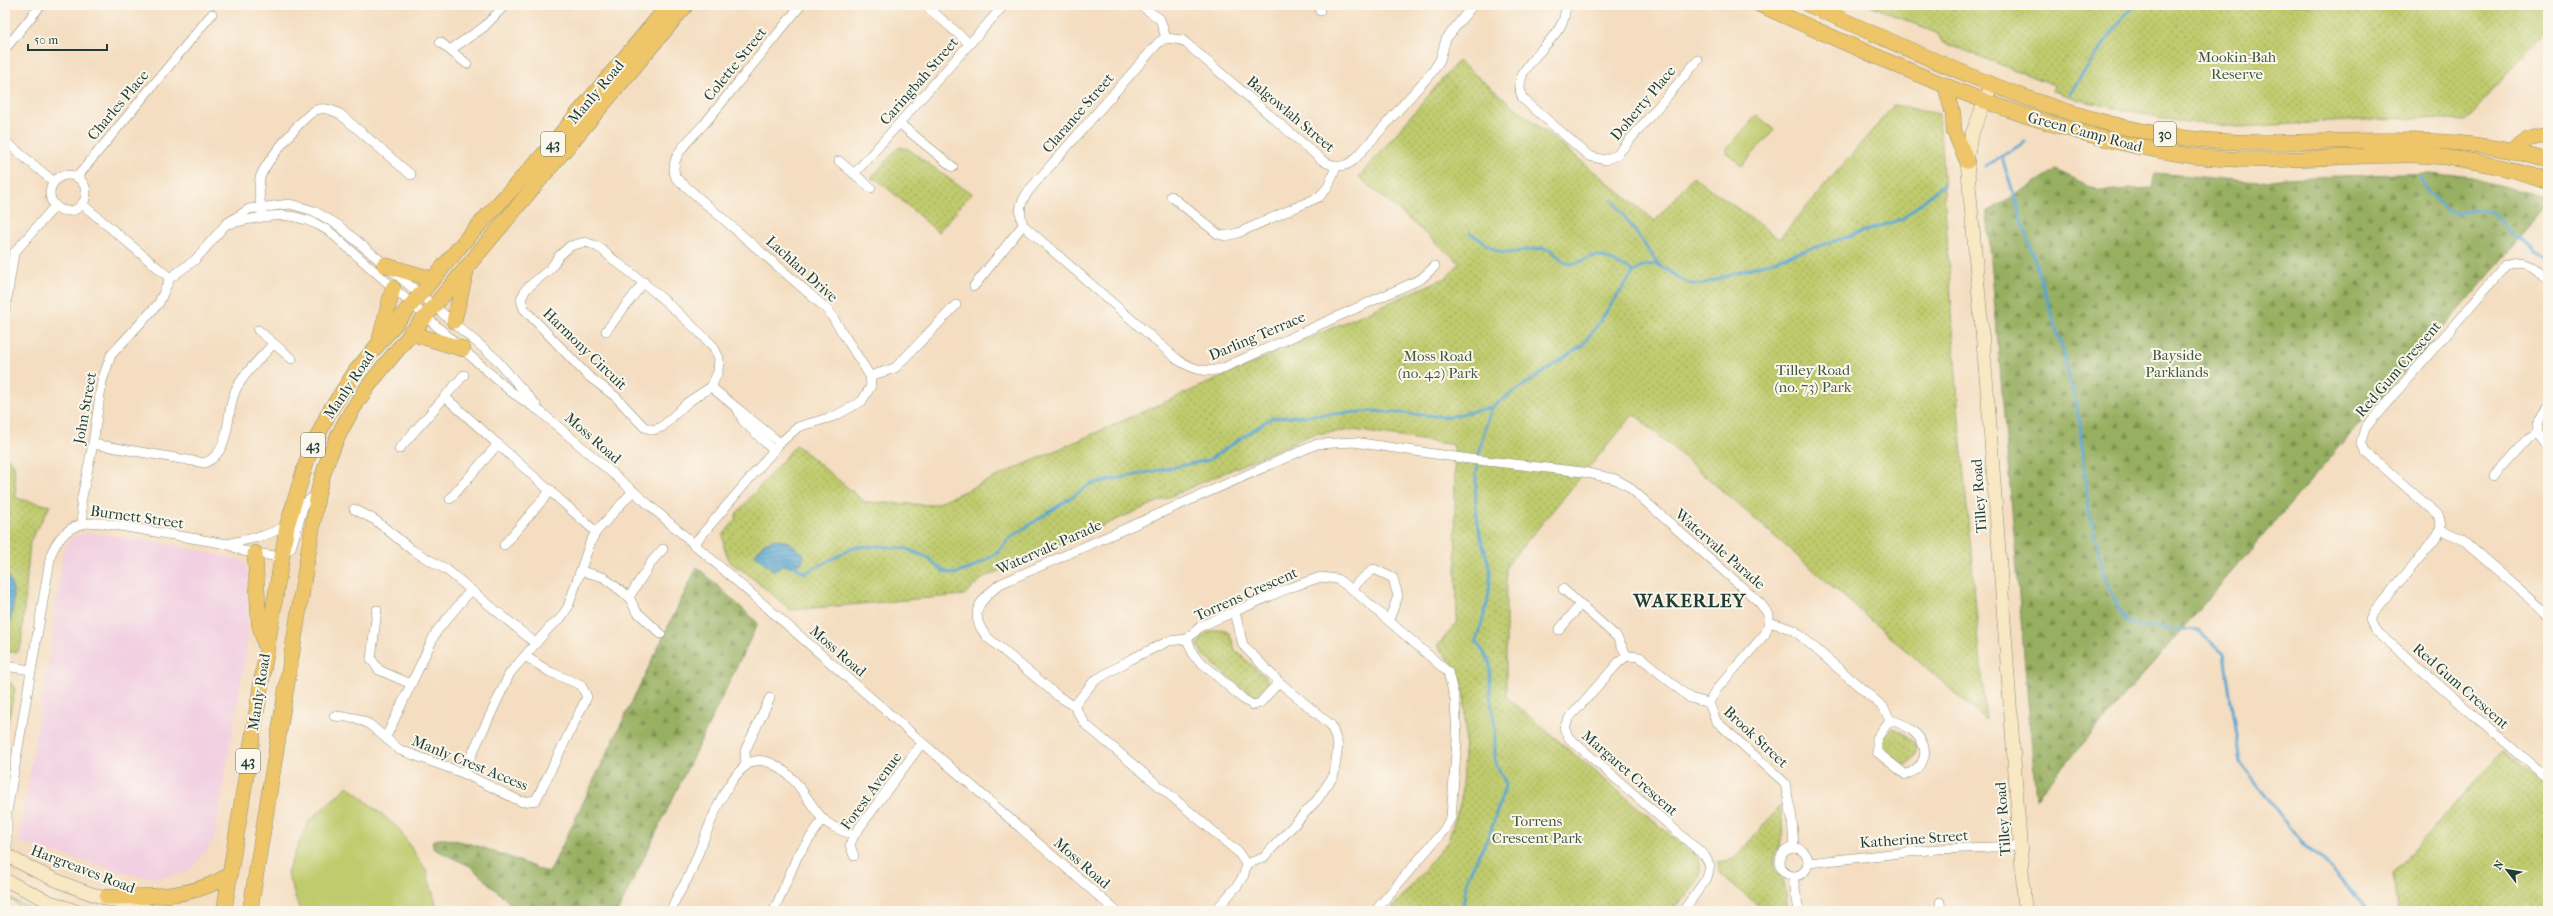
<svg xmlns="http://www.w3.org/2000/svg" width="2553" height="916" font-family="'IM FELL French Canon',serif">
	<defs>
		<pattern id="forest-firs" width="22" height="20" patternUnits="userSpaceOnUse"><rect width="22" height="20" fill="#97af60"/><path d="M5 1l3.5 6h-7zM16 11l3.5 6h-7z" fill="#7b9050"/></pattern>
		<pattern id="park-dots" width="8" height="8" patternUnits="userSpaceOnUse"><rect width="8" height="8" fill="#bfcb6d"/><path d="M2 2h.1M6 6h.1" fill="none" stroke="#9ba65a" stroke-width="1.8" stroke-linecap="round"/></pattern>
		<pattern id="water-rules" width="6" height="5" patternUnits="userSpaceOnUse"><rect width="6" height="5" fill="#57a5d0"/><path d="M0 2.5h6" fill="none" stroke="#4788aa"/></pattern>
	</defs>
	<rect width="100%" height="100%" fill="#fbf7ec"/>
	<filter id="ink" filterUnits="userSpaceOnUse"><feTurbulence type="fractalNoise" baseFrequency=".025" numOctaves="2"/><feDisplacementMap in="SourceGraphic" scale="8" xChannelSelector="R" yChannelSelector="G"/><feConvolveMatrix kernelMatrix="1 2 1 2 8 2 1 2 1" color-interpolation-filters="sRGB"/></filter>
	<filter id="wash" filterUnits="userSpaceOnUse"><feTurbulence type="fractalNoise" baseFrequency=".012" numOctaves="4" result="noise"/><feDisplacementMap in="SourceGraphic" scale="16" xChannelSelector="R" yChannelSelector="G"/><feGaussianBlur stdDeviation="0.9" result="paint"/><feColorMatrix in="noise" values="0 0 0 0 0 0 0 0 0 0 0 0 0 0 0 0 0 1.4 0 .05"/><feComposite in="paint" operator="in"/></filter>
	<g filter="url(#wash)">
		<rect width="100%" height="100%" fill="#f4ddc0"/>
		<path fill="#f2cfe1" d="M89 533 158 542 233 558 243 562 248 570 247 645 214 841 188 872 158 878 132 875 18 842 50 652 63 550 73 537Z"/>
		<g fill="#bfcb6d" stroke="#6f8450">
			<path d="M1757 115 1774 130 1742 166 1725 151Z"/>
			<path d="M348 786 398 828 426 870 438 911H302L299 908 287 872 309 821Z"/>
		</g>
		<g fill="url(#forest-firs)" stroke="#5b764a">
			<path d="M2056 170 2100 191 2152 188 2155 173 2259 182 2284 178 2430 173 2472 178 2548 198V206L2036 798 1987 212Z"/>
			<path d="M697 567 758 623 618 911H518L470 866 434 849 432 841C450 830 528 865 549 873Z"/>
		</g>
		<g fill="url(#park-dots)" stroke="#6f8450">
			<path d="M1870 5H2548V27L2466 121 2403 118 2239 127 2177 121 2083 101 2053 91 2054 85 1942 42 1938 34Z"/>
			<path d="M1458 61 1655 221 1693 176 1779 239 1894 105 1939 114 1959 419 1986 720 1634 414 1506 566V697L1696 856C1710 880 1686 893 1671 911H1390L1448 841 1461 801 1465 738V702L1459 672 1437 646 1457 623 1454 445 1354 430 1313 434 983 578 964 595 791 610 749 575 730 562 724 548 723 535 736 519V514L796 445 865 502 933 505 1447 277 1460 263 1359 177Z"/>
			<path d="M899 147 908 149 959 186 972 193 938 232 878 180 871 178Z"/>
			<path d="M5 455 14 465 16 498 50 506 30 541 21 645 17 652H5Z"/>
			<path d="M1223 629 1230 634 1235 650 1266 678 1268 682 1257 696 1249 694 1203 655 1198 645C1203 632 1210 631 1223 629Z"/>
			<path d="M5 681 12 684 15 689 5 735Z"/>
			<path d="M1892 728 1902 732 1917 745 1915 756 1907 765C1893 764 1885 755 1880 742Z"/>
			<path d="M2503 751 2548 788V911H2398L2394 872Z"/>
			<path d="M1780 806C1782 818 1784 829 1781 841 1778 854 1773 849 1774 867 1786 881 1787 894 1787 911H1765L1719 874 1718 862 1734 859Z"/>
			<path d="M9 898 37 911H25Z"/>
		</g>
		<g fill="url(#water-rules)" stroke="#3b7182">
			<path d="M775 539 789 542 804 554 802 563 790 567 784 565 774 571 755 555 763 544Z"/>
			<path d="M5 573C19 588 13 618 5 636Z"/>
		</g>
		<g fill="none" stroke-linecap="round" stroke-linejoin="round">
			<g stroke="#57a5d0" stroke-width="3">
				<path d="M2069 94 2123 17 2136 5"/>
				<path d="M2002 158 2061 343 2079 416 2089 511 2105 579 2124 619 2139 627 2198 630 2224 654 2240 763 2303 844 2332 869 2368 911"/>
				<path d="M1986 166 2025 142"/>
				<path d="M2421 176 2429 193 2447 211 2458 213 2480 209 2491 212 2513 236 2523 240 2537 256 2548 264"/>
				<path d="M1613 200 1659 265"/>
				<path d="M1470 233 1497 251 1506 253 1542 248 1551 250 1566 263 1574 264 1593 256 1604 257 1634 272"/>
				<path d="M791 564 805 573 855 547 881 546 907 549 928 558 943 571 955 574 970 569 996 554 1010 538 1091 484 1209 460 1271 418 1374 411 1448 417 1492 407 1583 345 1634 272C1662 249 1671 284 1699 285L1902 219 1944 184"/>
				<path d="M1462 911 1467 878 1489 836 1506 784 1495 762V728L1490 693V662L1476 641C1483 620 1491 596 1490 573 1489 560 1484 551 1481 538 1470 495 1477 447 1492 407"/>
			</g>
		</g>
	</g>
	<g filter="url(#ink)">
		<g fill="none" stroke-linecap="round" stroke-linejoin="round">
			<defs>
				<g id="street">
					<path d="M925 5 970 44"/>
					<path d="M1140 5 1160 19 1166 38 1182 40 1187 44 1322 160C1334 168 1345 169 1356 158L1433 71 1440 60 1446 39 1473 5"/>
					<path d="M1318 5 1320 11"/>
					<path d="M1566 5C1565 11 1565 18 1562 23 1551 48 1508 69 1523 99L1589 156 1605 160 1617 155 1698 60"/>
					<path d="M1166 38 1159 42 1030 189C1020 202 1018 209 1023 225L1178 360C1193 369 1204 373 1221 369L1421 279 1435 266"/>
					<path d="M440 42 467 64"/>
					<path d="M5 49 41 5"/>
					<path d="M450 50 484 27 505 5"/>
					<path d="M706 122 801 5"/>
					<path d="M900 124 953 167"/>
					<path d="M5 141 54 182"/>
					<path d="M839 161 871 188"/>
					<path d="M854 174 1004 5"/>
					<circle cx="68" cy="193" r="18"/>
					<path d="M77 177 212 14"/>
					<path d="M1171 196 1218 234 1225 236 1238 233 1319 197 1328 187 1336 167"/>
					<path d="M82 204 170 278"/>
					<path d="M262 212C260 202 258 189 260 178 264 164 303 116 316 110 325 107 332 110 340 114L411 175"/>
					<path d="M226 224C268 216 290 207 329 231L510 391 541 412 633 491 1116 911"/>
					<path d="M585 242C603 247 604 253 618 263 652 288 683 316 713 346L719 358 718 372 711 387 688 402 662 427 653 430 644 427 616 397 587 375 524 309 521 299 526 289 551 268 559 256 570 246Z"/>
					<path d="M2548 280C2533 267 2526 257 2506 265L2365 428 2361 442 2365 451 2438 515C2442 523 2442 529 2437 537L2374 612 2370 620 2375 630 2548 779"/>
					<path d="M974 286 1023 225"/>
					<path d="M5 311 14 253 55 206"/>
					<path d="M258 330 292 359"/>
					<path d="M606 331 644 282"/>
					<path d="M870 376 895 368 956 305"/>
					<path d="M711 387 780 443"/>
					<path d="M445 397 596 532"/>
					<path d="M738 410 743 421 773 450"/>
					<path d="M2548 410 2538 424 2537 433 2548 447"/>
					<path d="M93 444 205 463C234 450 224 411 237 387 246 371 262 357 273 344"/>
					<path d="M399 449 464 375"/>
					<path d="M2494 476 2529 437 2537 433"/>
					<path d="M450 499 498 444"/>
					<path d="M354 509 375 520 412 550 447 570 535 643"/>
					<path d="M83 523 81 502 93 444 102 381 111 355 159 303 170 278 195 260 226 224 249 209 290 204 314 211 338 225 494 357 536 405"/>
					<path d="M2441 530 2460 538 2548 614"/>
					<path d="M227 544 263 536 287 526"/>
					<path d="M504 545 551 490"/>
					<path d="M693 545 780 443 798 427 835 416 862 401 871 386 870 376 828 310 676 178C667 157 690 140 703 125"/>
					<path d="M581 571 603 577 629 597 636 611 661 634"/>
					<path d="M1563 589 1617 637 1627 656 1619 662 1569 718 1564 728 1569 738 1705 856 1710 866 1707 878 1683 911"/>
					<path d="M1353 590 1357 583 1374 569 1393 578 1398 596 1389 620"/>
					<path d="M629 597 653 560 663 549"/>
					<path d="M377 610 371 659 379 670 411 684"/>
					<path d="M1235 612 1243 645 1279 682 1331 725 1338 745 1334 775 1317 800 1263 858 1246 864"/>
					<path d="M1769 622 1765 634 1716 690 1709 703 1716 721 1785 783 1792 818 1794 848"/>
					<path d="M1559 630 1580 605"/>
					<path d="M1187 639 1194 656 1243 699 1253 705 1260 703 1279 682"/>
					<path d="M1627 656 1640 657 1690 698 1709 703"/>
					<path d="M5 666 31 670"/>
					<path d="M1074 706 1094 681 1133 658 1169 641 1187 639 1201 626 1289 588 1321 577 1337 579 1353 590 1448 672 1455 700 1457 740 1451 817 1444 830 1375 911"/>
					<path d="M334 716 356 718 369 724 400 750 463 773 522 802 536 800 587 697 581 685 550 672 525 656"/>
					<path d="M386 737 436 632 471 590"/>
					<path d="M746 765 745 751 770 698"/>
					<path d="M463 773 510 673 549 628 560 619 568 607 590 543 596 532 633 491"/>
					<circle cx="1794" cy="862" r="14"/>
					<path d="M7 855V812L51 554C61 530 77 521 102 523L227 544 243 551 274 556 281 555 291 548 304 504 318 493"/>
					<path d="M854 856 850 845 854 835 922 743"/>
					<path d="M1808 863 1937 849 2021 846"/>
					<path d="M1793 877 1799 911"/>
					<path d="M1940 902 1941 911"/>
					<path d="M671 911C674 898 685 886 690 873 704 844 720 783 748 764 758 757 772 762 781 769 799 781 808 802 822 818 830 827 843 831 854 835"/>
					<path d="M774 911 797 857 823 819"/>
					<path d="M1215 911 1237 886 1244 875 1246 864 1238 852 1086 725 1074 706 1058 696 987 637C967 613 980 600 1000 584L1317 444 1354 442 1469 459 1583 472 1615 479 1628 486 1760 603 1769 615V622L1794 630 1883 707 1890 720C1920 727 1942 758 1906 775L1877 752V738L1890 720"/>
				</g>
				<g id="secondary">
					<path d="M1992 84 1971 136 1967 161 1988 400 2025 911"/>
					<path d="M5 854C48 880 101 899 150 911"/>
					<path d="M5 880 48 901 76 911"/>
				</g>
				<g id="primary">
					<path d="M1760 5C1902 67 2038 135 2193 156 2266 165 2338 155 2411 155 2458 156 2504 166 2548 181"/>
					<path d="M1809 5C1931 58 2052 121 2185 138 2306 153 2430 122 2548 161"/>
					<path d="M1945 85 1953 113 1954 131 1967 161"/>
					<path d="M2511 151 2528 139 2548 135"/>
					<path d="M384 265 432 279"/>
					<path d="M454 321 467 268"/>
					<path d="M410 333 463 349"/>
					<path d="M380 338 393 288"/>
					<path d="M255 553 259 623 265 645"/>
					<path d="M107 897C147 897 197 898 230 874"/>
					<path d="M224 911 287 526 308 457 329 412 355 372 469 236 544 154 669 5"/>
					<path d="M250 911 318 493C329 445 353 403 384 366L686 5"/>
				</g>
			</defs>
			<use href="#street" stroke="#8a8d7a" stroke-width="10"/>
			<use href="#secondary" stroke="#8a8d7a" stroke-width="14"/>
			<use href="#primary" stroke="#8a8d7a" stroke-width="16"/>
			<use href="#street" stroke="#fff" stroke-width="9"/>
			<use href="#secondary" stroke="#f8e8c3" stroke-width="13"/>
			<use href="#primary" stroke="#eec569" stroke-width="15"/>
		</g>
	</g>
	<g text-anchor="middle" stroke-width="4" stroke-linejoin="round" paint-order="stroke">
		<g fill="#fbf7ec" stroke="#61756b" stroke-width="1">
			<rect x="2154" y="122" width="22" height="24" rx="3"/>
			<rect x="541" y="132" width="24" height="24" rx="3"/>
			<rect x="301" y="433" width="24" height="24" rx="3"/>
			<rect x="236" y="749" width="24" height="24" rx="3"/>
		</g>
		<g font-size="14" font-weight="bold" fill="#1f3d34">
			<text x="2165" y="139">30</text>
			<text x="553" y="149">43</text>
			<text x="313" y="450">43</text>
			<text x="248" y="766">43</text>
		</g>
		<g font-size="15" fill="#3f593f" stroke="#fbf7ec">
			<text x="2237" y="62">Mookin-Bah<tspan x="2237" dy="17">Reserve</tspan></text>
			<text x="2177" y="360">Bayside<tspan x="2177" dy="17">Parklands</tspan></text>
			<text x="1438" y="361">Moss Road<tspan x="1438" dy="17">(no. 42) Park</tspan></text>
			<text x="1813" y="375">Tilley Road<tspan x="1813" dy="17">(no. 73) Park</tspan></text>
			<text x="1537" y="826">Torrens<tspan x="1537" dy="17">Crescent Park</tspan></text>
		</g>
		<g font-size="15" fill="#1f3d34" stroke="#fbf7ec">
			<text transform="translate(735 64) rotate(-51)" y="5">Colette Street</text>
			<text transform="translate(919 81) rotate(-49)" y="5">Caringbah Street</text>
			<text transform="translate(596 92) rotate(-50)" y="5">Manly Road</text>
			<text transform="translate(1643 103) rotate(-50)" y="5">Doherty Place</text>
			<text transform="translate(118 105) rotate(-50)" y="5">Charles Place</text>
			<text transform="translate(1078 113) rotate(-49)" y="5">Clarance Street</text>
			<text transform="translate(1291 114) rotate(40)" y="5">Balgowlah Street</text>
			<text transform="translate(2085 132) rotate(15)" y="5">Green Camp Road</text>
			<text transform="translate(802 269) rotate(42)" y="5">Lachlan Drive</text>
			<text transform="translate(1257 336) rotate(-23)" y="5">Darling Terrace</text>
			<text transform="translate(585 349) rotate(44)" y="5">Harmony Circuit</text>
			<text transform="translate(2398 369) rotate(-49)" y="5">Red Gum Crescent</text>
			<text transform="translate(349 385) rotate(-56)" y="5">Manly Road</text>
			<text transform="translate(85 408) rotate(-80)" y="5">John Street</text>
			<text transform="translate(593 438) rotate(41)" y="5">Moss Road</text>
			<text transform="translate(1979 496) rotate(-94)" y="5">Tilley Road</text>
			<text transform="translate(137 517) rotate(8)" y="5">Burnett Street</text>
			<text transform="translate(1049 547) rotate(-24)" y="5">Watervale Parade</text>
			<text transform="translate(1720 549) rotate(41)" y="5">Watervale Parade</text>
			<text transform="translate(1246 594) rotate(-24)" y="5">Torrens Crescent</text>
			<text transform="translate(838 651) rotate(41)" y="5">Moss Road</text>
			<text transform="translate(2461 686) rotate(41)" y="5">Red Gum Crescent</text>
			<text transform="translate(259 692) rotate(-81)" y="5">Manly Road</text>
			<text transform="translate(1756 737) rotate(43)" y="5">Brook Street</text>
			<text transform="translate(470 763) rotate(22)" y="5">Manly Crest Access</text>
			<text transform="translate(1630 773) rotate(41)" y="5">Margaret Crescent</text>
			<text transform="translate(871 791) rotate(-54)" y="5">Forest Avenue</text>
			<text transform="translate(2003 819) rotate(-94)" y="5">Tilley Road</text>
			<text transform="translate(1914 839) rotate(-4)" y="5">Katherine Street</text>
			<text transform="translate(1082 863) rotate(41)" y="5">Moss Road</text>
			<text transform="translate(83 869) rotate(21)" y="5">Hargreaves Road</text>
		</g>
		<g font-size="19" font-weight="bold" letter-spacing="1" fill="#1f3d34" stroke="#fbf7ec">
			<text x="1690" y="607">WAKERLEY</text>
		</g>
	</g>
	<rect width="2553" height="916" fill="none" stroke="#fbf7ec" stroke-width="20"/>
	<g transform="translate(2507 870) rotate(301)" stroke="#fbf7ec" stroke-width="3" paint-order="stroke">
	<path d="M0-3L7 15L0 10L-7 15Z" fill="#1f3d34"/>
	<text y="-6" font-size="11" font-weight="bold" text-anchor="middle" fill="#1f3d34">N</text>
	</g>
	<path d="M28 44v6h79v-6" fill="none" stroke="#1f3d34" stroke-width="2"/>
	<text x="34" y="44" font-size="12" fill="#1f3d34" stroke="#fbf7ec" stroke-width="3" paint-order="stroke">50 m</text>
</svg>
